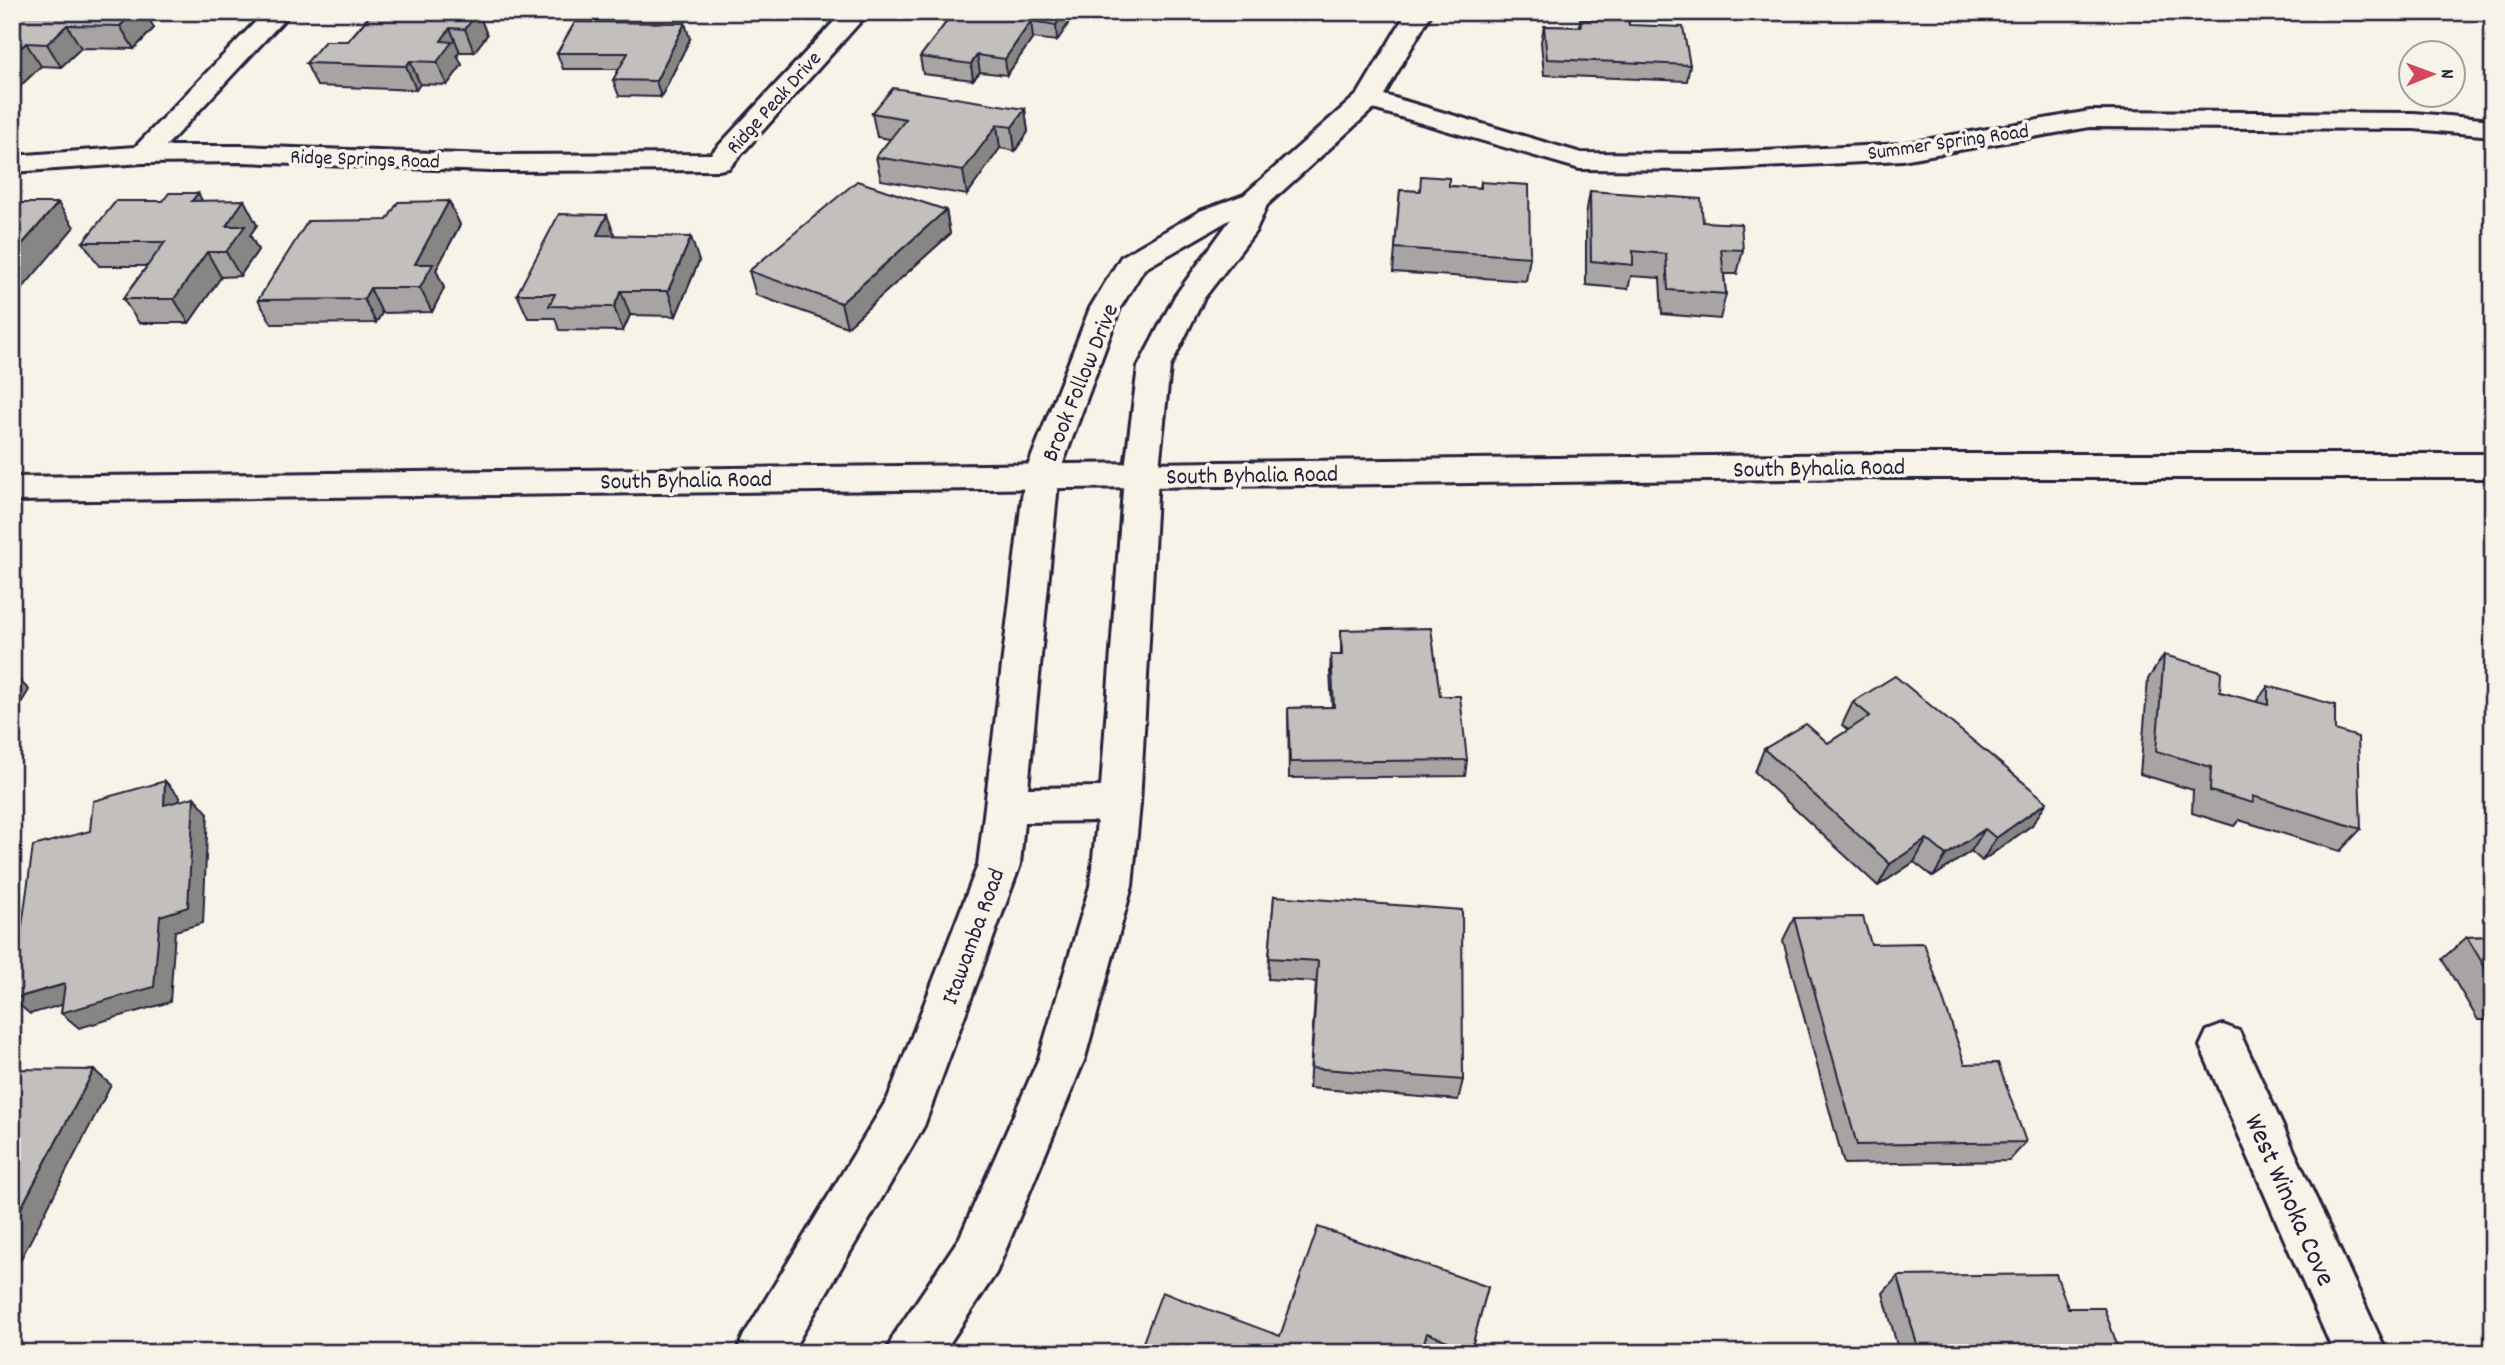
<svg xmlns="http://www.w3.org/2000/svg" width="2505" height="1365" font-family="Dekko,sans-serif">
	<rect width="100%" height="100%" fill="#f7f3e8"/>
	<filter id="ink" filterUnits="userSpaceOnUse"><feTurbulence type="fractalNoise" baseFrequency=".0143" numOctaves="2"/><feDisplacementMap in="SourceGraphic" scale="14" xChannelSelector="R" yChannelSelector="G"/><feConvolveMatrix kernelMatrix="1 2 1 2 8 2 1 2 1" color-interpolation-filters="sRGB"/></filter>
	<g filter="url(#ink)">
		<g fill="none" stroke-linecap="round" stroke-linejoin="round">
			<defs>
				<g id="minor">
					<path d="M265 12H291L166 146H242L490 155 711 154 843 12H869L729 168 719 170 490 171 242 162 143 163 12 172V156L135 147Z"/>
					<path d="M1407 12H1432L1384 95 1581 153 1705 154 1902 144 2090 111 2414 113 2493 120V136L2414 129 2090 127 1902 160 1705 170 1580 169 1373 109 1267 205 1255 232 1204 298 1170 367 1158 476 1140 804 1132 886 1085 1058 996 1273 943 1353H886L894 1335 960 1237 1039 1058 1090 886 1097 821 1024 822 1020 865 924 1126 791 1353H736L744 1335 888 1098 978 865 1025 474 1090 308 1121 257 1200 211 1244 195 1358 94ZM1231 219 1175 296 1138 367 1124 476 1101 787 1028 788 1059 474 1120 308 1144 269Z"/>
					<path d="M2223 1025 2239 1031 2387 1353H2334L2200 1046 2207 1031Z"/>
				</g>
				<path id="major" d="M1872 454H2493V478H1872L12 501V477Z"/>
			</defs>
			<use href="#minor" stroke="#22223b" stroke-width="6"/>
			<use href="#major" stroke="#22223b" stroke-width="6"/>
			<use href="#minor" fill="#f7f3e8" fill-rule="evenodd"/>
			<use href="#major" fill="#f7f3e8" fill-rule="evenodd"/>
		</g>
		<g fill="#a7a4a3" stroke="#22223b" stroke-width="2">
			<path d="M12 12H145L154 28 134 49 81 48 61 67 41 66 12 94Z"/>
			<path d="M373 12H506L500 19 480 17 487 35 474 52H460L457 55 462 65 447 85 420 84 416 90 317 86 306 63 348 41Z"/>
			<path d="M712 12H749L745 17Z"/>
			<path d="M954 12H1067L1068 24 1057 41 1033 38 1007 75 980 72 973 80 923 74 920 57Z"/>
			<path d="M1596 12H1627L1629 25 1690 65 1687 81 1544 75 1541 42 1544 26 1579 27 1580 19 1594 20Z"/>
			<path d="M690 39 661 97 619 96 613 80 619 69H563L557 53Z"/>
			<path d="M1025 109 1028 132 1015 151 1000 148 967 195 881 180 876 157 890 139 877 137 872 113Z"/>
			<path d="M1481 182 1530 257 1526 281 1393 272 1400 190 1420 191 1449 186 1480 188Z"/>
			<path d="M1590 191 1703 222 1743 250 1737 274H1724L1726 294 1720 319 1662 314 1660 278 1631 276 1628 289 1586 285V215Z"/>
			<path d="M202 201 257 225 250 235 258 250 240 276 221 277 189 323H139L123 299 147 266H99L83 242Z"/>
			<path d="M449 201 460 225 436 270 444 288 432 312 382 313 376 323 272 324 258 300 387 220Z"/>
			<path d="M946 210 950 234 847 327 756 295 749 271Z"/>
			<path d="M615 236 699 261 676 316 630 315 623 331 559 330 555 318H528L517 294Z"/>
			<path d="M1341 630 1440 696 1467 760 1465 776 1289 778 1288 708 1332 707 1330 671 1331 655H1341Z"/>
			<path d="M2164 655 2220 692 2256 702 2268 686 2335 730 2361 829 2340 851 2239 820 2234 826 2192 813 2193 790 2140 774 2148 679Z"/>
			<path d="M1853 702 2032 825 1982 861 1971 851 1933 877 1914 862 1878 886 1755 772 1764 749 1828 743 1848 730 1842 725Z"/>
			<path d="M1274 896 1463 1080 1458 1100 1309 1088 1316 982 1268 979 1269 958Z"/>
			<path d="M1794 918 1871 944 2026 1142 2009 1161 1844 1164 1783 940Z"/>
			<path d="M2493 936V1020H2478L2442 959 2467 937Z"/>
			<path d="M1898 1276 2068 1308 2120 1353H1899L1883 1293Z"/>
			<path d="M1488 1287 1470 1353H1432L1423 1349 1422 1353H1139L1280 1336Z"/>
		</g>
		<g fill="#888684" stroke="#22223b" stroke-width="2">
			<path d="M134 12H145L154 28 134 49 120 26Z"/>
			<path d="M478 12 487 35 474 52 465 29Z"/>
			<path d="M497 12H506L500 19Z"/>
			<path d="M1064 12H1067L1068 24 1057 41 1056 25Z"/>
			<path d="M1031 21 1033 38 1007 75 1005 59Z"/>
			<path d="M685 23 690 39 661 97 656 81Z"/>
			<path d="M67 25 81 48 61 67 47 44Z"/>
			<path d="M450 28 460 52 457 55 462 65 447 85 437 62 441 41Z"/>
			<path d="M26 43 41 66 12 94V56Z"/>
			<path d="M977 55 980 72 973 80 971 64Z"/>
			<path d="M410 61 420 84 416 90 406 66Z"/>
			<path d="M1025 109 1028 132 1015 151 1012 127Z"/>
			<path d="M997 125 1000 148 967 195 963 171Z"/>
			<path d="M198 193 211 217 192 201Z"/>
			<path d="M244 200 257 225 250 235 258 250 240 276 226 252V226Z"/>
			<path d="M449 201 460 225 436 270 444 288 432 312 420 288 415 264Z"/>
			<path d="M58 203 74 227 12 301V256Z"/>
			<path d="M946 210 950 234 847 327 841 303Z"/>
			<path d="M607 215 616 239 597 235Z"/>
			<path d="M691 237 699 261 676 316 668 291Z"/>
			<path d="M207 252 221 277 189 323 174 299Z"/>
			<path d="M370 288 382 313 376 323 364 299Z"/>
			<path d="M621 291 630 315 623 331 614 307Z"/>
			<path d="M13 674 29 690 12 718V676Z"/>
			<path d="M165 781 180 797 178 821 164 805Z"/>
			<path d="M194 797 208 813 203 923 175 931 170 1002 79 1028 61 1013 160 916Z"/>
			<path d="M2047 802 2032 825 1982 861 1996 838Z"/>
			<path d="M1985 829 1971 851 1933 877 1946 855Z"/>
			<path d="M1927 839 1914 862 1878 886 1890 864Z"/>
			<path d="M65 984 82 999 30 1014 12 999Z"/>
			<path d="M94 1070 111 1085 12 1276V1225Z"/>
		</g>
		<g fill="#c2bfbd" stroke="#22223b" stroke-width="2">
			<path d="M12 12H134L120 26 67 25 47 44 26 43 12 56Z"/>
			<path d="M373 12H478L465 29 450 28 441 41 452 42 437 62 410 61 406 66 306 63 325 41H348Z"/>
			<path d="M954 12H1064L1056 25 1031 21 1005 59 977 55 971 64 920 57Z"/>
			<path d="M1597 12H1627L1629 25 1683 27 1690 65 1547 59 1544 26 1581 27 1580 19 1598 20Z"/>
			<path d="M575 22 685 23 656 81 613 80 628 53H557Z"/>
			<path d="M893 88 1025 109 1012 127 997 125 963 171 876 157 906 119 872 113Z"/>
			<path d="M1421 176 1449 178V186L1481 188V182L1529 185 1530 257 1395 248 1400 190 1420 191Z"/>
			<path d="M857 181 946 210 841 303 749 271Z"/>
			<path d="M1590 191 1701 199 1703 222 1741 224 1743 250 1721 249 1726 294 1668 290 1666 254 1633 251V265L1591 261Z"/>
			<path d="M169 193H198L192 201 244 200 226 226H245L226 252H207L174 299H123L165 242H83L116 201H163Z"/>
			<path d="M449 201 415 264H433L420 288H370L364 299 258 300 308 221 387 220 398 202Z"/>
			<path d="M12 203H58L12 256Z"/>
			<path d="M559 214 607 215 597 235 691 237 668 291H621L614 307 549 306 555 294H517Z"/>
			<path d="M1431 628 1440 696H1460L1467 760 1290 762 1288 708 1334 707 1331 655H1342L1341 630Z"/>
			<path d="M2164 655 2221 671 2220 692 2268 705V686L2335 705V730L2358 737 2361 829 2253 796V803L2210 791 2211 767 2156 751Z"/>
			<path d="M1895 676 2047 802 1996 838 1985 829 1946 855 1927 839 1890 864 1764 749 1806 724 1828 743 1870 716 1853 702Z"/>
			<path d="M165 781 164 805 194 797 188 907 160 916 154 987 61 1013 65 984 12 999 33 846 90 831 93 801Z"/>
			<path d="M1274 896 1462 910 1463 1080 1311 1068 1318 961 1269 958Z"/>
			<path d="M1863 917 1871 944 1924 943 1965 1064 1998 1063 2026 1142 1857 1145 1794 918Z"/>
			<path d="M2493 936V981L2467 937Z"/>
			<path d="M12 1069 94 1070 12 1225Z"/>
			<path d="M1318 1227 1488 1287 1471 1350 1427 1333 1421 1353H1139L1162 1292 1280 1336Z"/>
			<path d="M2056 1274 2068 1308H2104L2120 1353 1919 1352 1898 1276Z"/>
		</g>
	</g>
	<g text-anchor="middle" stroke-width="7" stroke-linejoin="round" paint-order="stroke">
		<g font-size="21" fill="#22223b" stroke="#f7f3e8">
			<text transform="translate(773 102) rotate(-48)" y="7">Ridge Peak Drive</text>
			<text transform="translate(1948 141) rotate(-8)" y="7">Summer Spring Road</text>
			<text transform="translate(365 158) rotate(2)" y="7">Ridge Springs Road</text>
		</g>
		<g font-size="24" fill="#22223b" stroke="#f7f3e8">
			<text transform="translate(1079 382) rotate(-68)" y="8">Brook Follow Drive</text>
			<text transform="translate(1819 467) rotate(-1)" y="8">South Byhalia Road</text>
			<text transform="translate(1252 474) rotate(-1)" y="8">South Byhalia Road</text>
			<text transform="translate(686 479) rotate(-1)" y="8">South Byhalia Road</text>
			<text transform="translate(972 936) rotate(-70)" y="8">Itawamba Road</text>
		</g>
		<g font-size="28" fill="#22223b" stroke="#f7f3e8">
			<text transform="translate(2292 1199) rotate(66)" y="10">West Winoka Cove</text>
		</g>
	</g>
	<rect width="2505" height="1365" fill="none" stroke="#f7f3e8" stroke-width="42"/>
	<rect x="21" y="21" width="2463" height="1323" fill="none" stroke="#22223b" stroke-width="2.5" filter="url(#ink)"/>
	<g transform="translate(2432 74) rotate(89)"><circle r="33" fill="#f7f3e8" stroke="#a29fa3" stroke-width="2"/>
	<path d="M0-5L12 26L0 18L-12 26Z" fill="#d1495b"/>
	<text y="-10" font-size="19" font-weight="bold" text-anchor="middle" fill="#22223b">N</text>
	</g>
</svg>
